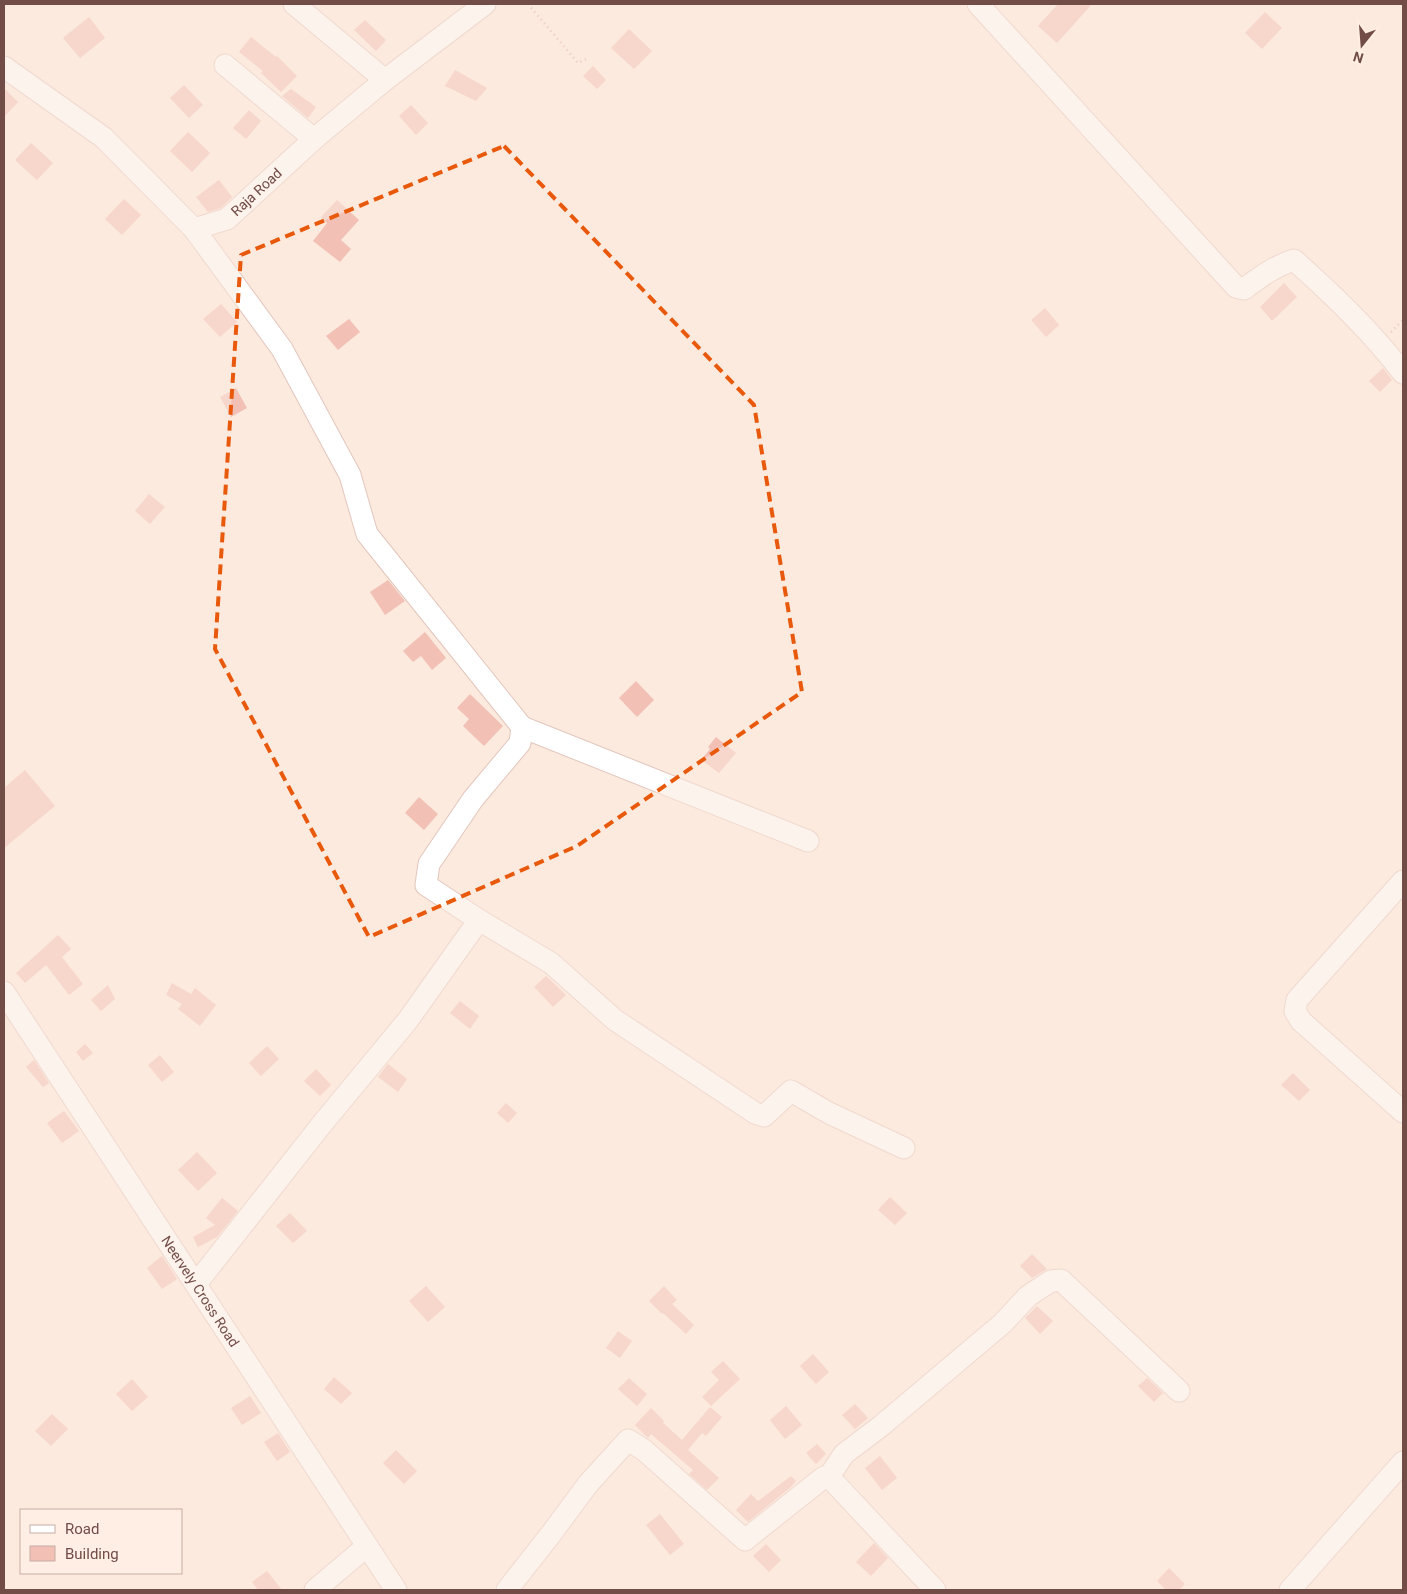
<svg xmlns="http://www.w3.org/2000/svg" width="1407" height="1594" font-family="Roboto,sans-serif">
	<rect width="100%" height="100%" fill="#fceade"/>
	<g fill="#f2c0b5">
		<path d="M1058 4H1092L1057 43 1038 26Z"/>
		<path d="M1265 12 1282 28 1262 49 1245 33Z"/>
		<path d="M89 17 105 38 80 58 63 38Z"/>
		<path d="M365 20 386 40 376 51 354 30Z"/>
		<path d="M629 29 652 51 634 69 611 48Z"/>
		<path d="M251 37 276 57 277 56 297 76 281 92 261 73 263 71 239 52Z"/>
		<path d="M593 66 606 80 597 89 583 76Z"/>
		<path d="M455 70 487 88 476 101 445 86Z"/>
		<path d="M184 85 203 105 189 118 170 98Z"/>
		<path d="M4 88 18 102 4 117Z"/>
		<path d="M291 89 316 107 308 118 282 96Z"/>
		<path d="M411 105 428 123 416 135 399 116Z"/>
		<path d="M249 110 261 121 246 139 233 128Z"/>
		<path d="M188 132 210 153 192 172 170 151Z"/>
		<path d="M31 143 53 163 37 180 15 160Z"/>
		<path d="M219 180 232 197 221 208 208 212 196 197Z"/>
		<path d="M124 199 141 215 122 235 105 219Z"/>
		<path d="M337 200 359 220 341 240 351 249 340 262 313 241 327 223 321 217Z"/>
		<path d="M1284 283 1297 297 1272 321 1260 307Z"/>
		<path d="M221 304 237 322 220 337 203 319Z"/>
		<path d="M1045 308 1059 325 1046 337 1031 320Z"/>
		<path d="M349 319 360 332 338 350 326 336Z"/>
		<path d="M1383 368 1392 380 1380 392 1369 381Z"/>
		<path d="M236 388 247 408 231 417 220 397Z"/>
		<path d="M149 494 165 507 150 524 135 511Z"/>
		<path d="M388 580 405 601 385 615 370 592Z"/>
		<path d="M425 632 446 658 432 670 421 656 413 662 403 651Z"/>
		<path d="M636 681 654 700 637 717 619 698Z"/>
		<path d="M470 694 503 726 484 746 463 726 469 719 457 708Z"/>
		<path d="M716 737 736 753 719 773 701 760 710 749 708 747Z"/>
		<path d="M25 770 55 806 4 848V788Z"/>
		<path d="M419 797 438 814 424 830 405 813Z"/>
		<path d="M58 935 71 949 62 957 83 984 69 995 46 965 25 983 16 973Z"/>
		<path d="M546 976 566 995 553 1007 534 987Z"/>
		<path d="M172 983 191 994 195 988 216 1005 200 1026 178 1009 182 1004 166 995Z"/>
		<path d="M108 985 115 999 101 1011 91 1000Z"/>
		<path d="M460 1001 479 1016 470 1029 450 1013Z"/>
		<path d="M85 1044 93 1053 83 1061 76 1052Z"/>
		<path d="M267 1046 279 1059 261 1076 249 1063Z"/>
		<path d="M160 1055 174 1072 162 1082 148 1065Z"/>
		<path d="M34 1060 49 1083 43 1087 26 1067Z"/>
		<path d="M388 1064 407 1079 398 1092 378 1077Z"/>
		<path d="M316 1069 331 1085 320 1096 304 1081Z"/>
		<path d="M1293 1073 1310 1090 1299 1101 1281 1085Z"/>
		<path d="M506 1103 517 1113 508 1123 497 1113Z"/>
		<path d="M64 1111 79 1131 62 1143 47 1123Z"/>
		<path d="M197 1152 217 1173 198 1191 178 1170Z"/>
		<path d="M890 1197 907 1213 895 1225 878 1210Z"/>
		<path d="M222 1198 238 1211 217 1237 198 1247 193 1237 215 1225 206 1218Z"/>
		<path d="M290 1213 307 1231 293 1243 276 1226Z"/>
		<path d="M1032 1254 1047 1269 1032 1278 1020 1266Z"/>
		<path d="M162 1256 177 1279 162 1289 147 1268Z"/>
		<path d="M426 1286 445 1307 428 1322 409 1301Z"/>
		<path d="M664 1286 677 1300 672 1304 694 1325 686 1334 663 1313 662 1314 649 1301Z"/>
		<path d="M1037 1306 1053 1321 1040 1334 1025 1318Z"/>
		<path d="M618 1331 632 1341 620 1358 606 1348Z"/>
		<path d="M813 1354 829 1372 816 1384 800 1366Z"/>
		<path d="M723 1361 740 1379 711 1406 702 1397 719 1380 711 1372Z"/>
		<path d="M334 1377 352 1393 341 1404 324 1389Z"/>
		<path d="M629 1378 647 1394 637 1406 618 1389Z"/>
		<path d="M1147 1378 1163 1393 1154 1402 1138 1386Z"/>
		<path d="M132 1379 148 1397 132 1411 116 1394Z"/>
		<path d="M250 1396 261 1413 242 1425 231 1408Z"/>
		<path d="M855 1404 868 1418 855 1429 842 1415Z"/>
		<path d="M786 1406 802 1425 785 1439 770 1420Z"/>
		<path d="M710 1407 722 1417 706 1436 702 1433 688 1450 719 1478 707 1490 689 1474 693 1470 651 1434 648 1438 635 1425 651 1408 664 1421 663 1423 682 1440Z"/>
		<path d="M52 1414 68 1429 51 1446 35 1431Z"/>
		<path d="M278 1433 290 1452 277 1461 264 1442Z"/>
		<path d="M817 1444 826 1454 816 1464 806 1453Z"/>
		<path d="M396 1450 417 1471 404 1484 383 1463Z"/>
		<path d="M880 1456 897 1478 882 1490 865 1468Z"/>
		<path d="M791 1476 796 1481 791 1487 748 1522 736 1510 751 1494 758 1501Z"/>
		<path d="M660 1514 684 1544 670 1555 646 1525Z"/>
		<path d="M874 1543 888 1558 871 1576 856 1562Z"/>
		<path d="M766 1544 781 1560 769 1572 753 1556Z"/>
		<path d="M1169 1568 1185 1584 1179 1590H1166L1157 1581Z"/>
		<path d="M267 1571 282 1590H258L252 1582Z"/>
	</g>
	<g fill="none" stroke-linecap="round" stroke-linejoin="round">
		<defs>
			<g id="minor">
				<path d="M294 4 385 80"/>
				<path d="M978 4 1236 287 1244 289C1260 277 1275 266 1294 260 1333 295 1371 331 1403 373"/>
				<path d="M225 65 314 139"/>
				<path id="s1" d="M4 67 104 138 194 229 227 219 314 139 385 80 485 4"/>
				<path d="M194 229 282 349 350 475 367 534 522 727 520 743 473 799 429 864 426 885 479 920 551 963 615 1020 755 1113 764 1116 791 1091 829 1113 904 1148"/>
				<path d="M522 727 808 841"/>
				<path d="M1403 881 1297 1000 1295 1011 1301 1021 1403 1112"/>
				<path id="s2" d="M4 992 396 1590"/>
				<path d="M196 1284 322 1124 408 1020 479 920"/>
				<path d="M828 1478 844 1454 881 1426 1003 1323 1028 1296 1051 1281 1061 1280 1179 1391"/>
				<path d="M315 1590 367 1546"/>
				<path d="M507 1590 551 1534 588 1484 628 1440 644 1450 745 1540 824 1477 831 1479 935 1590"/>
				<path d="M1290 1590 1403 1462"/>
			</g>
		</defs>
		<use href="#minor" stroke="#e2c6bd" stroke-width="23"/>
		<g stroke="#d6a399" stroke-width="2.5" stroke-dasharray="1 4" stroke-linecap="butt">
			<path d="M528 4 578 63 588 58"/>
			<path d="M1391 332 1403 320"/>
		</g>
		<use href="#minor" stroke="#fff" stroke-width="21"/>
	</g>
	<path d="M0 0H1407V1594H0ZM504 146 754 405 802 692 577 846 369 937 215 649 241 255Z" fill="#fceade" fill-opacity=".55" fill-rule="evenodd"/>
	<path fill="none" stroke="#e8590c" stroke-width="4" stroke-dasharray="10 6" stroke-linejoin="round" d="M504 146 754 405 802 692 577 846 369 937 215 649 241 255Z"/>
	<g text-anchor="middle" stroke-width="4.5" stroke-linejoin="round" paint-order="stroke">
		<g font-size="14" fill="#724c46" stroke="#ffeee4">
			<text dy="5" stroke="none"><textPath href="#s1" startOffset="325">Raja Road</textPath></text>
			<text dy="5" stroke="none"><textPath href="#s2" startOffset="358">Neervely Cross Road</textPath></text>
		</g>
	</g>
	<rect width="1407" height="1594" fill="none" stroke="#724c46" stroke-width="10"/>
	<rect x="20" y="1509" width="162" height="65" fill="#ffeee4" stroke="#c7ada5"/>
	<rect x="30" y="1525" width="25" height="8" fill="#ffffff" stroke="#c7ada5"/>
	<text x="65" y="1534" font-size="15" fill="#724c46">Road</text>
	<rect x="30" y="1546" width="25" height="15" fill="#f2c0b5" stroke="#c7ada5"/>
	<text x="65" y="1559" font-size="15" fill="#724c46">Building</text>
	<g transform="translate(1362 45) rotate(197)" stroke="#ffeee4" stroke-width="4" paint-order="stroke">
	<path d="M0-4L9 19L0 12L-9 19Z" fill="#724c46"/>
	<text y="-8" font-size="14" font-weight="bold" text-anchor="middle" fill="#724c46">N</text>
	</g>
</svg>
